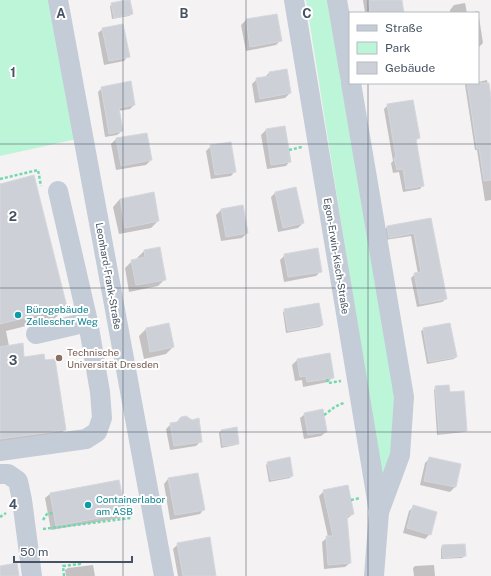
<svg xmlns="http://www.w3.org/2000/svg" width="491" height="576" font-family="'Public Sans',sans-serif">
	<rect width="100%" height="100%" fill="#f4f2f2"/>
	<g fill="#bdf5d9">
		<path d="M0 0H51L77 139 0 156Z"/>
		<path d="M306 0H330L397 392 388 478 381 474Z"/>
	</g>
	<g fill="#0003">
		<path d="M363 0H401L403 13H365Z"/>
		<path d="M465 3 467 13H450V10L454 5Z"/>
		<path d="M112 4 132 14 129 16 112 19 110 6Z"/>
		<path d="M478 11 483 43 478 48V13H469Z"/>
		<path d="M276 15 281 40 276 45 246 51 241 25 246 20Z"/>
		<path d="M103 29 128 56 124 61 104 65 98 33Z"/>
		<path d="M286 70 290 93 285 98 255 103 252 84 257 79 264 78 269 73Z"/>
		<path d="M487 80 491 104V200L485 201 477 150H475L465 85 467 83H478V82Z"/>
		<path d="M102 88 134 105 130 109 118 111 122 131 117 135 105 137 98 92Z"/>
		<path d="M388 105 419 138 415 141 423 185 420 189 403 192 399 172 393 173 391 163 393 161 384 109Z"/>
		<path d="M284 127 290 161 286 166 267 169 261 135 266 130Z"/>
		<path d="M146 134 151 160 146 165 116 170 111 144 116 139Z"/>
		<path d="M211 146 235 171 231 176 211 179 206 151Z"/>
		<path d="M0 185 66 307 54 319 6 331 9 346 23 358 44 362 65 430 52 442 0 449Z"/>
		<path d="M276 192 303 223 298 228 278 232 271 197Z"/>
		<path d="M120 199 158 221 151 228 119 234 113 207Z"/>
		<path d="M221 210 247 233 242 238 221 241 216 215Z"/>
		<path d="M430 219 446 299 442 302 417 307 411 278 415 274H418L411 236 385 240 384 230 387 227Z"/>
		<path d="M144 251 165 279 158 286 129 292 125 268 132 261 138 260 137 258Z"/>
		<path d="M285 255 321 271 316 276 284 282 280 260Z"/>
		<path d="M285 310 322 325 320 327 286 333 283 312Z"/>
		<path d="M168 324 173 347 166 354 144 359 139 336 146 329Z"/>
		<path d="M424 329 456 357 454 359 427 364 421 331Z"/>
		<path d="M329 355 333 377 328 382 303 387 302 380 295 381 292 365 297 360Z"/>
		<path d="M436 387 449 393 466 430 464 432 437 435 434 390Z"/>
		<path d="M305 414 326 432 321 436 304 439 300 418Z"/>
		<path d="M171 424 201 441 196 446 170 450 166 429Z"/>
		<path d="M236 428 238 443 236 445 221 448 219 433 221 431Z"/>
		<path d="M430 458 459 464 455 487 450 492 420 485 425 463Z"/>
		<path d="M268 463 292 476 290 478 269 482 266 465Z"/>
		<path d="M168 479 204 509 200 514 170 520 164 484Z"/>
		<path d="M324 491 353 514 348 518 347 519 350 563 345 567 324 569 322 542 328 537 319 496Z"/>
		<path d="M50 494 125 513 120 518 51 530 45 498Z"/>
		<path d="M414 506 430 534 425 539 403 533 409 511Z"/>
		<path d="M178 544 215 576H178L173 549Z"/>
		<path d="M443 546 465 556 462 558 441 559V548Z"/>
		<path d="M93 565 95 576H66L65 570 68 568Z"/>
		<path d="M434 565 435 576H414L413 568 415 566Z"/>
	</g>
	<g fill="#ced0d8" stroke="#d5d7de">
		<path d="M126 0H130L133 14 114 18 111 3Z"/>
		<path d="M368 0H402L404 13H370Z"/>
		<path d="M277 14 282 41 250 47 246 19Z"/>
		<path d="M123 24 130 57 109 61 102 28Z"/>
		<path d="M287 69 291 93 260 99 256 78 270 76 269 72Z"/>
		<path d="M131 81 135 105 119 108 123 131 109 134 101 87Z"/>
		<path d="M467 83H489L491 97V180L484 181 479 148 477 149Z"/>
		<path d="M413 100 420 138 416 139 424 186 406 189 403 169 397 170 394 158H396L387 104Z"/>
		<path d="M285 126 291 162 271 165 266 129Z"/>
		<path d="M147 133 152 160 121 166 116 138Z"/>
		<path d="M231 142 236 172 215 175 210 145Z"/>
		<path d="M34 175 67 307 0 324V184Z"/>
		<path d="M296 187 304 223 283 228 275 192Z"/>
		<path d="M154 192 159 221 125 228 120 199Z"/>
		<path d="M243 205 248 233 226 237 221 209Z"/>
		<path d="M431 218 447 299 420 304 414 273 421 272 414 233 389 238 387 226Z"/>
		<path d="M160 247 166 280 136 285 131 260 145 257 144 250Z"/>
		<path d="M318 248 322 272 288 277 284 254Z"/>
		<path d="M319 303 323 325 288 331 284 309Z"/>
		<path d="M169 323 174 347 150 352 146 328Z"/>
		<path d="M450 323 457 357 429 362 423 328Z"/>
		<path d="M23 343 24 357 44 354 45 360 55 359 66 430 0 439V347Z"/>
		<path d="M330 353 334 378 307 382 306 376 300 377 297 359Z"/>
		<path d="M449 385 450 392 464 391 467 431 439 433 435 386Z"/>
		<path d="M323 409 327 432 308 435 304 413Z"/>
		<path d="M186 416 192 420 199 418 202 442 174 446 170 423 177 422 181 417Z"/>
		<path d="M237 427 239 444 223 446 221 430Z"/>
		<path d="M290 457 293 476 271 480 267 462Z"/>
		<path d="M429 457 461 464 456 487 424 481Z"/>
		<path d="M198 473 205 510 175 515 168 478Z"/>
		<path d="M119 480 126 513 56 526 50 493Z"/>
		<path d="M348 485 354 514 347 516 351 563 328 565 326 536H333L323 490Z"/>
		<path d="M413 505 437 512 431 535 407 528Z"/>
		<path d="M210 537 216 576H183L177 543Z"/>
		<path d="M465 544 466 556 443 558 442 545Z"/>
		<path d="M17 563 19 576H0V566Z"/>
	</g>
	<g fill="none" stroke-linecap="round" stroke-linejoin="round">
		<g stroke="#71d8af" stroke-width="2.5" stroke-dasharray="3 2" stroke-linecap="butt">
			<path d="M289 150 302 147"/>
			<path d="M0 179 38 170 41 186"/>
			<path d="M327 379 328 383 341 381"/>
			<path d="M324 415C331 410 336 405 344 403"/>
			<path d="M351 500 360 498"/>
			<path d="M0 517 6 513"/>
			<path d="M43 520 47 514 53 513"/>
			<path d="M43 529 131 518 126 496"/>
			<path d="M64 576 63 566 80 564V565"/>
		</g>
		<g stroke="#c4ccd8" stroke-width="20">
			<path d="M58 0 164 576"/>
			<path d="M294 0 379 512"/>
			<path d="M337 0 350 76"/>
			<path d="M351 83 404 397 400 455 379 512 374 576"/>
			<path d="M58 191 88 322"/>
			<path d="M0 451 86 439 97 432 102 418 100 392 88 322 36 334"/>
			<path d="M0 474H8L18 481 22 500 32 576"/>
		</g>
	</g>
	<path fill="none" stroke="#475362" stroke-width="1" stroke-opacity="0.55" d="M123 0V576M246 0V576M368 0V13M368 83V576M0 144H491M0 288H491M0 432H491"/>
	<g fill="#0f9aa8" stroke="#fff" stroke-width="1.5">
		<circle cx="18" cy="315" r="4"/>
		<circle cx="88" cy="505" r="4"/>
	</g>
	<circle fill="#8d6e63" stroke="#fff" stroke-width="1.5" cx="59" cy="358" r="4"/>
	<g text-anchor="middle" stroke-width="4" stroke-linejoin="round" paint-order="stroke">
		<g font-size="10" fill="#475362" stroke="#fff">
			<text transform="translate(337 256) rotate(81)" y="4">Egon-Erwin-Kisch-Straße</text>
			<text transform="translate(109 276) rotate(80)" y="4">Leonhard-Frank-Straße</text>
		</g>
		<g font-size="10" fill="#0d838f" stroke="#fff" text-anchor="start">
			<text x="26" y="313">Bürogebäude<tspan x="26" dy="12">Zellescher Weg</tspan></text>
			<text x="96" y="503">Containerlabor<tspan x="96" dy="12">am ASB</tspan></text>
		</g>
		<g font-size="10" fill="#785e54" stroke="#fff" text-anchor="start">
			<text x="67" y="356">Technische<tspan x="67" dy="12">Universität Dresden</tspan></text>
		</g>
	</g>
	<g font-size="13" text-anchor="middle" font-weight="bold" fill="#475362" stroke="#fff" stroke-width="4" stroke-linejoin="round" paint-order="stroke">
		<text x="61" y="18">A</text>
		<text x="184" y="18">B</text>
		<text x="307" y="18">C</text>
		<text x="13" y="77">1</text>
		<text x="13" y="221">2</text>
		<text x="13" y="365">3</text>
		<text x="13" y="509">4</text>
	</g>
	<rect x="349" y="12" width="130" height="72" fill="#ffffff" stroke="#b5bac0"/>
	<rect x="357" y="25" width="20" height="6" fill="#c4ccd8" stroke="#b5bac0"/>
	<text x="385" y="32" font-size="12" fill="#475362">Straße</text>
	<rect x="357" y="42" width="20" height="12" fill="#bdf5d9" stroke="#b5bac0"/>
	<text x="385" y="52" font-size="12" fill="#475362">Park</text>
	<rect x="357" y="62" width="20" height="12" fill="#ced0d8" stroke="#b5bac0"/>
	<text x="385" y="72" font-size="12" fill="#475362">Gebäude</text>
	<path d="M14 556v6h118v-6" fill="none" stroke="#475362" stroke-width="2"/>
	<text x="20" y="556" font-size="12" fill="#475362" stroke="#ffffff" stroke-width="3" paint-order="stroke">50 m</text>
</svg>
